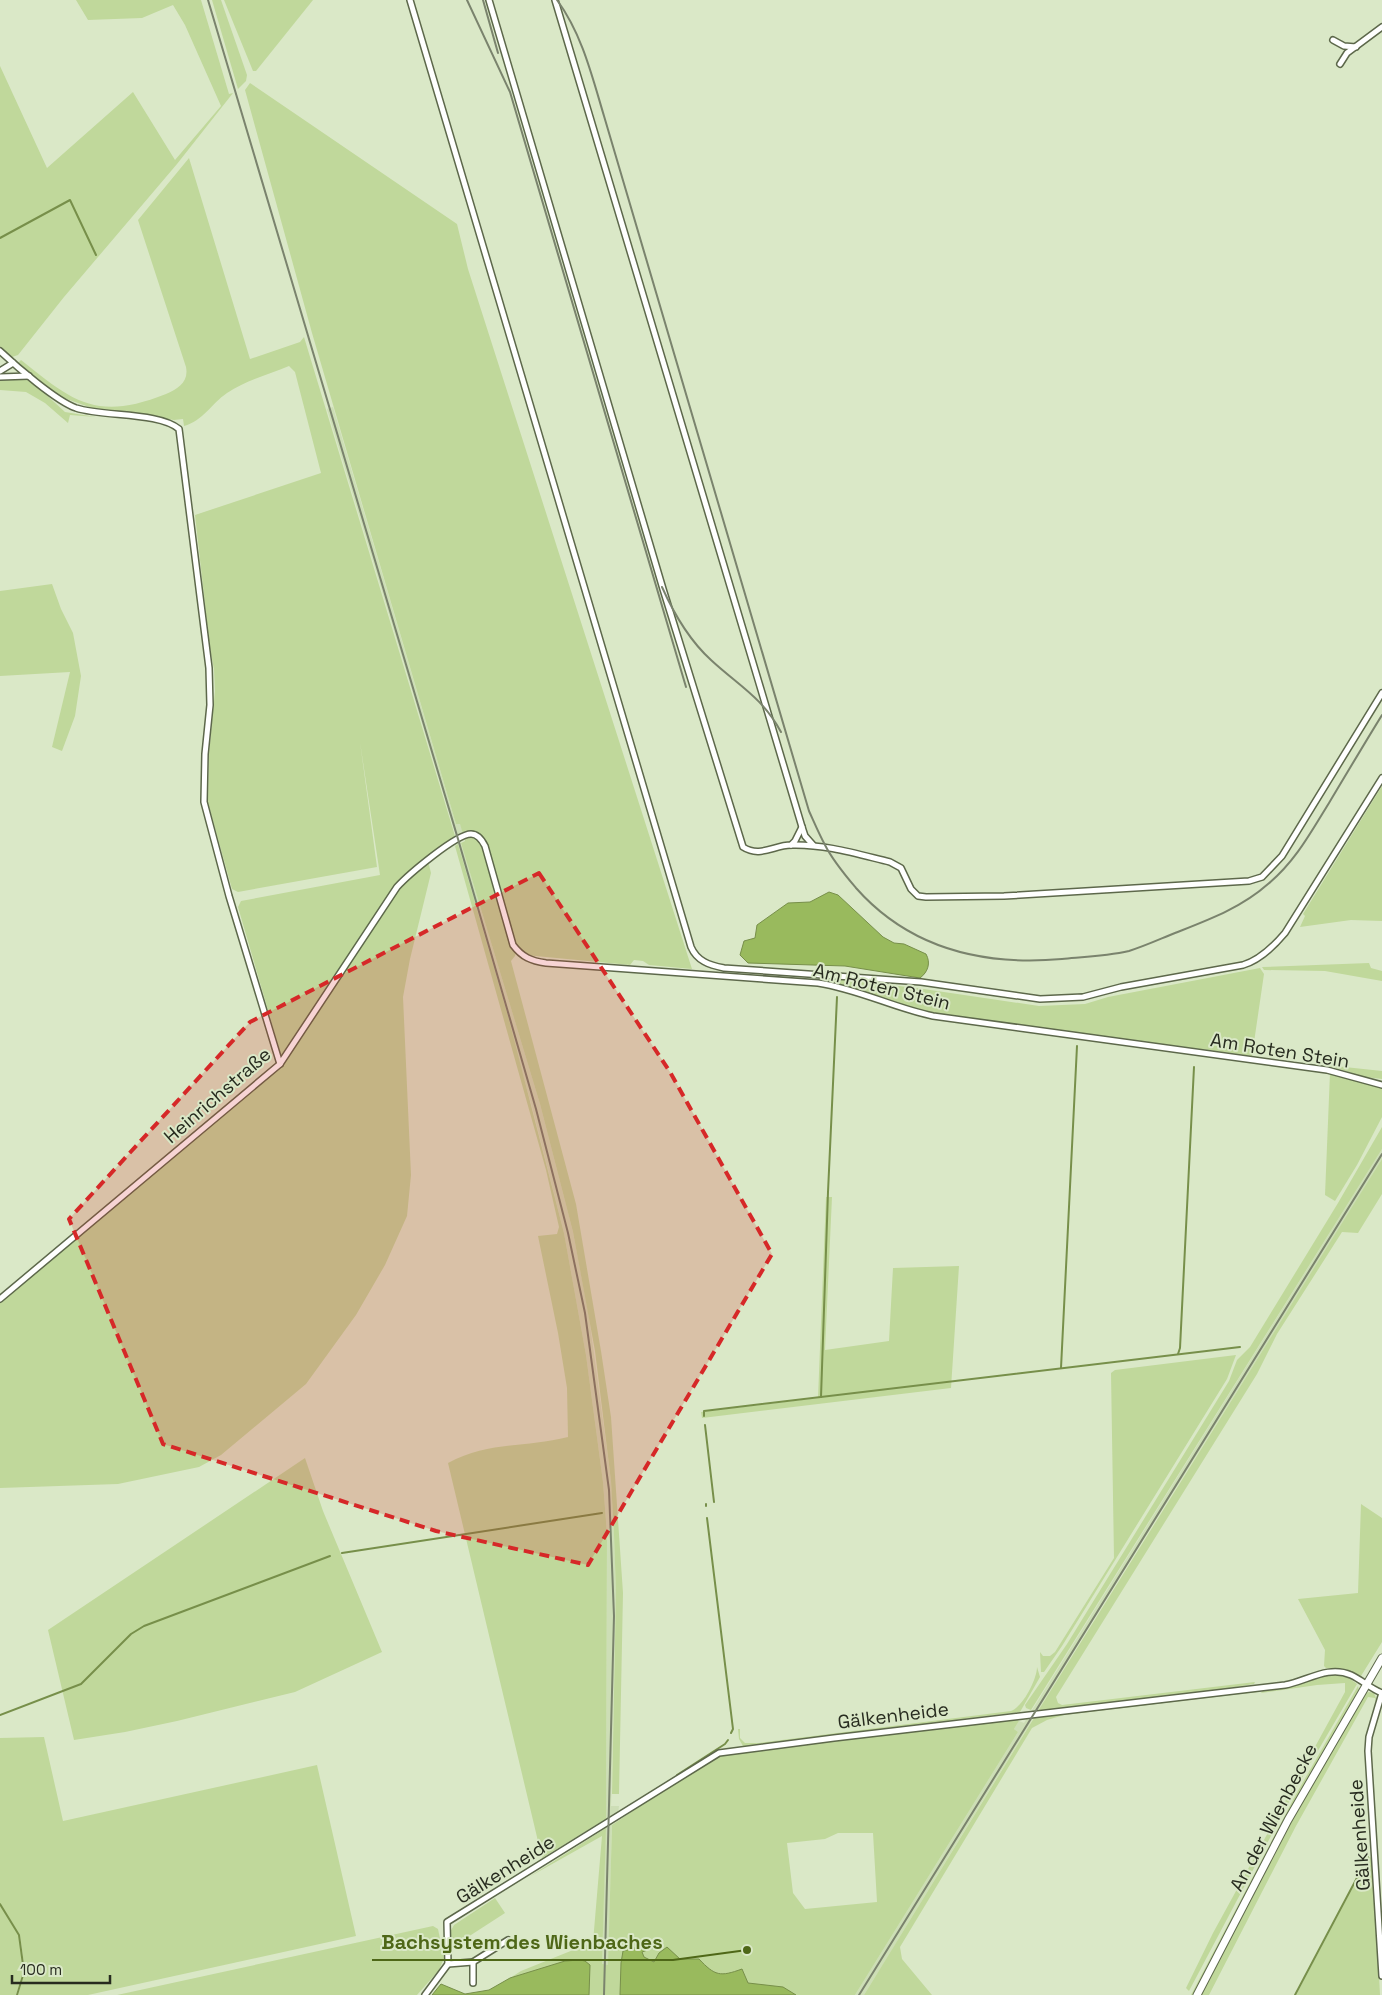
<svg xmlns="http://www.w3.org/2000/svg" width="1382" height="1995" font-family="'Space Grotesk',sans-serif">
	<rect width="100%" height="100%" fill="#dae8c7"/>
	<g fill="#cddeb6">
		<path d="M333 407 456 824 460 823 463 833 459 835 461 843 540 1104 573 1232 589 1317 611 1480 614 1535 616 1592 611 1806H619L618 1814 612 1816 608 1995H601L606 1815 607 1534 603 1482 586 1355 564 1233 532 1107 453 826 327 409Z"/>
		<path d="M1382 1149V1159L1343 1223 1106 1599 893 1948 864 1995H855L1018 1732 1014 1729 1019 1721 1024 1723Z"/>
	</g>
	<g fill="#c0d89b" fill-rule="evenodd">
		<path d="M76 0H201L229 94 233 93 177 164 64 297 18 355 12 357 0 347V66L47 168 133 92 175 160 221 106 185 25 173 5 142 18 88 20Z"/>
		<path d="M212 0H221L247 75 246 81 238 89Z"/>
		<path d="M224 0H313L256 71H253Z"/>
		<path d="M250 83 457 224 468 269 692 969 649 965 643 961 634 960 630 965 525 955 517 949 515 956 511 961 576 1204 601 1351 611 1417 623 1593 619 1794H612L616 1592 614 1535 611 1481 595 1351 573 1232 540 1104 461 843 465 841 460 824H456L312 333 245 90Z"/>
		<path d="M189 158 250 359 300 342 304 337 455 836 427 857 431 873 410 959 403 997 411 1175 407 1216 385 1265 356 1315 306 1384 221 1455 199 1467 118 1484 0 1488V1302L284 1065 238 907 241 901 380 875 360 742 377 867 238 892 232 889 208 803 209 754 215 691 214 669 210 649 195 515 321 473 295 372 289 366C268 375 246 380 227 393 211 404 203 421 184 426L183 419 174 420 92 408 61 397 18 363 21 360C74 403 98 421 166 394 178 389 189 382 186 367L138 220Z"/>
		<path d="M29 379 65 412 96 417 70 415 68 423 45 403 26 392 0 390V380Z"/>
		<path d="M52 584 61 609 73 633 81 676 75 716 62 751 52 747 70 672 0 676V591Z"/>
		<path d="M1382 786V921L1351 920 1300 927 1305 916 1303 914Z"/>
		<path d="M458 844 508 1016 564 1233 586 1355 603 1482 607 1534 606 1819 542 1858 448 1463C489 1441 525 1448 568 1437L567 1388 558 1333 538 1236 557 1234 559 1227 546 1170 455 846Z"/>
		<path d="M1369 963 1371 968 1382 971V981L1325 971 1264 970 1262 967Z"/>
		<path d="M1260 968 1264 974 1252 1056 927 1012 845 986 825 982 826 978 917 988 1039 1006 1085 1004 1108 997Z"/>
		<path d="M1326 1065 1382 1071V1079L1365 1077Z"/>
		<path d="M1330 1073 1345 1076 1382 1088V1117L1357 1165 1335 1201 1325 1195Z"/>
		<path d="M1382 1127V1149L1031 1710 1026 1708 1025 1705 1067 1644 1229 1381 1237 1360 1250 1347 1338 1203Z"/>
		<path d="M1382 1159V1194L1358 1233 1342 1232 1277 1334 1257 1374 1056 1697 1058 1703 1062 1705 1255 1682 1254 1684 1204 1692 1038 1711Z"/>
		<path d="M826 1197H832L825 1350 889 1341 893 1268 959 1266 951 1388 702 1418 701 1412 818 1398Z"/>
		<path d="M1236 1355 1227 1379 1062 1646 1044 1672H1041L1040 1652 1043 1656H1050L1055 1652 1114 1558 1111 1373 1115 1370Z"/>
		<path d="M305 1458 323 1511 382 1652 295 1692 177 1721 125 1732 74 1740 48 1630Z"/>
		<path d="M1361 1504 1382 1518V1642L1361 1676 1354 1674 1351 1670V1672L1326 1668 1324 1666 1325 1650 1298 1599 1358 1593Z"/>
		<path d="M1037 1667 1040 1677 1020 1712 748 1746H743L739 1739 738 1729H740V1738L745 1743H759L1011 1711C1023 1707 1037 1679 1037 1667Z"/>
		<path d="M1333 1674 1349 1678 1357 1684 1299 1783 1189 1991 1186 1988 1213 1933 1339 1703 1345 1692V1683L1317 1685 1261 1693 1263 1690 1299 1684Z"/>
		<path d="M1358 1686 1359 1690 1297 1797 1193 1995H1191L1295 1796Z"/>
		<path d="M1258 1690 1257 1692 1064 1715 1047 1720 1032 1728 900 1947 902 1959 932 1995H864L1034 1718Z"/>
		<path d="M1369 1692 1374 1693 1378 1703 1369 1731 1372 1842 1366 1747 1376 1702 1375 1698 1368 1697 1296 1826 1209 1995H1201L1297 1811 1365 1693Z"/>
		<path d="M1013 1718 1019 1721 1014 1729 1018 1732 855 1995H478L498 1989 517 1976 510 1978 521 1971 593 1942 602 1836 529 1877 606 1828 602 1964 608 1965 612 1825 683 1777 720 1755ZM838 1833H873L877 1902 805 1909 793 1893 787 1843 825 1839Z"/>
		<path d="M44 1737 63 1821 317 1765 356 1936 88 1995H18L25 1972 20 1935 0 1903V1738Z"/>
		<path d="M1369 1857 1373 1858 1380 1995H1296Z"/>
		<path d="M495 1898 505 1913 454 1946 450 1932 454 1925Z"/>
		<path d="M0 1904 19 1935 23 1972 16 1995H0Z"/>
		<path d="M433 1926 438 1929 444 1958 439 1970 417 1995H117Z"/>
	</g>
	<g fill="#99ba5d" stroke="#778f4a">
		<path d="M829 892 838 895 883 937 894 943 904 944 926 954C931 963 928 972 920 978L845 966 748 963 740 955 744 941 755 938 757 925 788 903 810 902Z"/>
		<path d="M643 1943H658L653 1948 642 1952 644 1957 654 1962 659 1953 667 1947 680 1959H699C715 1976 720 1977 742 1969L748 1983 783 1987 796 1995H620L621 1963 623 1951 639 1947Z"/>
		<path d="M580 1960 585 1961 590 1965 589 1995H432L441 1984 465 1994 489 1990 510 1978 565 1961Z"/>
	</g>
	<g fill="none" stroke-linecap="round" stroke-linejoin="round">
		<g stroke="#778f4a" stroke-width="2">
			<path d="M0 238 70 200 96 255"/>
			<path d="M1178 1354 1180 1348 1194 1067"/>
			<path d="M1061 1368 1077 1046"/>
			<path d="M821 1397 828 1192 837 997"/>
			<path d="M704 1416V1411L1240 1347"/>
			<path d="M705 1425 714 1502"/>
			<path d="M706 1504V1506"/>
			<path d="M707 1518 733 1729 731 1733"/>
			<path d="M342 1553 602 1513"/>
			<path d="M0 1715 81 1684 131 1634 144 1626 330 1556"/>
			<path d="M677 1775 725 1744 728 1740"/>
			<path d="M0 1904 19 1935 24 1972 17 1995"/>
			<path d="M1295 1995 1368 1857"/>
		</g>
		<defs>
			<g id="street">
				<path d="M410 0 691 947C697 961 709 965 724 968L921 982 1040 999 1083 997 1121 987 1243 965C1260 960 1274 946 1285 933L1382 778"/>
				<path d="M489 0 663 589 743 847C760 858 774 845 791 845 825 844 857 854 890 862L901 868 911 889 918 896 926 897 1004 896 1249 881 1262 877 1282 856 1382 693"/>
				<path d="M555 0 802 827 805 836 813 845"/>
				<path d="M1333 40 1344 46 1356 47"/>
				<path d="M1340 64 1347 53 1382 27"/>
				<path d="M0 351C16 366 56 401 76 408 104 417 159 412 179 429L209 668 210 705 205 754 204 802 229 896 280 1064"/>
				<path d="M0 371 13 363"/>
				<path d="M0 377 29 376"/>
				<path d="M791 845 795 841 802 827"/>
				<path d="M0 1299 280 1064 397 887C408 875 456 834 471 834 478 834 482 840 485 846L513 945C522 957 531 961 546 963L818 983C858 989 894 1008 933 1016L1327 1070 1382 1085"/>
				<path d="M1382 1693 1369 1737 1368 1751 1382 1976"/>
				<path d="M473 1962V1983"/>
				<path d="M448 1964 473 1962 508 1940"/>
				<path d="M425 1995 448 1964 447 1922 719 1753 834 1738 1285 1685C1307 1681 1328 1665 1351 1675 1362 1680 1371 1689 1382 1693"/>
			</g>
			<path id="secondary" d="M1197 1995 1288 1820 1382 1658"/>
		</defs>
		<use href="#street" stroke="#5d684b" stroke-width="8"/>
		<use href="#secondary" stroke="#5d684b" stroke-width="9"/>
		<use href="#street" stroke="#fff" stroke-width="5"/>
		<use href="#secondary" stroke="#fff" stroke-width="7"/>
		<g stroke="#7a836d" stroke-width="2">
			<path d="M208 0 458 839 536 1109 568 1233 585 1313 609 1490 614 1616 604 1995"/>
			<path d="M467 0 510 92 686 687"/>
			<path d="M483 0 498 53"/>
			<path d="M557 0C582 34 592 76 604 116L809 811C814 822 819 834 825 845 833 861 845 875 856 888 910 949 983 966 1062 959 1084 957 1107 956 1129 951 1145 946 1160 939 1175 933 1208 920 1241 908 1268 884 1295 862 1311 832 1329 803 1347 773 1364 744 1382 715"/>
			<path d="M662 587C674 614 689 640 711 660 739 686 762 697 781 732"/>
			<path d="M859 1995 1382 1154"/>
		</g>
	</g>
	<path fill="#d62828" fill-opacity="0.2" stroke="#d62828" stroke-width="4" stroke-dasharray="10 6" stroke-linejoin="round" d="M539 873 670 1072 772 1254 588 1565 436 1531 163 1444 69 1219 250 1022Z"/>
	<g text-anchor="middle" stroke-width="4" stroke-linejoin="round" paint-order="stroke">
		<g font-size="19" fill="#272b1f" stroke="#dae8c7">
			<text transform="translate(882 986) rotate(14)" y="7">Am Roten Stein</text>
			<text transform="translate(1280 1050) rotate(9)" y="7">Am Roten Stein</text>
			<text transform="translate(217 1095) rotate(-41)" y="7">Heinrichstraße</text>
			<text transform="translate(893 1715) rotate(-7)" y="7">Gälkenheide</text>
			<text transform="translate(1273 1817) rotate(-62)" y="7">An der Wienbecke</text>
			<text transform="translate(1359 1835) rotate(-94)" y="7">Gälkenheide</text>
			<text transform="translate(505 1869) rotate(-32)" y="7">Gälkenheide</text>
		</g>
	</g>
	<path fill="none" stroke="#4e6717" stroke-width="2" d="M747 1950L673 1960H372"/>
	<circle fill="#4e6717" stroke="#dae8c7" stroke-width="2" cx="747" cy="1950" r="5"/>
	<g font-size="20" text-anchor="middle" font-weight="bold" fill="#4e6717" stroke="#dae8c7" stroke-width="4" stroke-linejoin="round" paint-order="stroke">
		<text x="522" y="1949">Bachsystem des Wienbaches</text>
	</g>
	<path d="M12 1975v8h98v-8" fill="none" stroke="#272b1f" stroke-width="2.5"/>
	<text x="20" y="1975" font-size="15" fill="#272b1f" stroke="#dae8c7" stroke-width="4" paint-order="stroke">100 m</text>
</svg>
